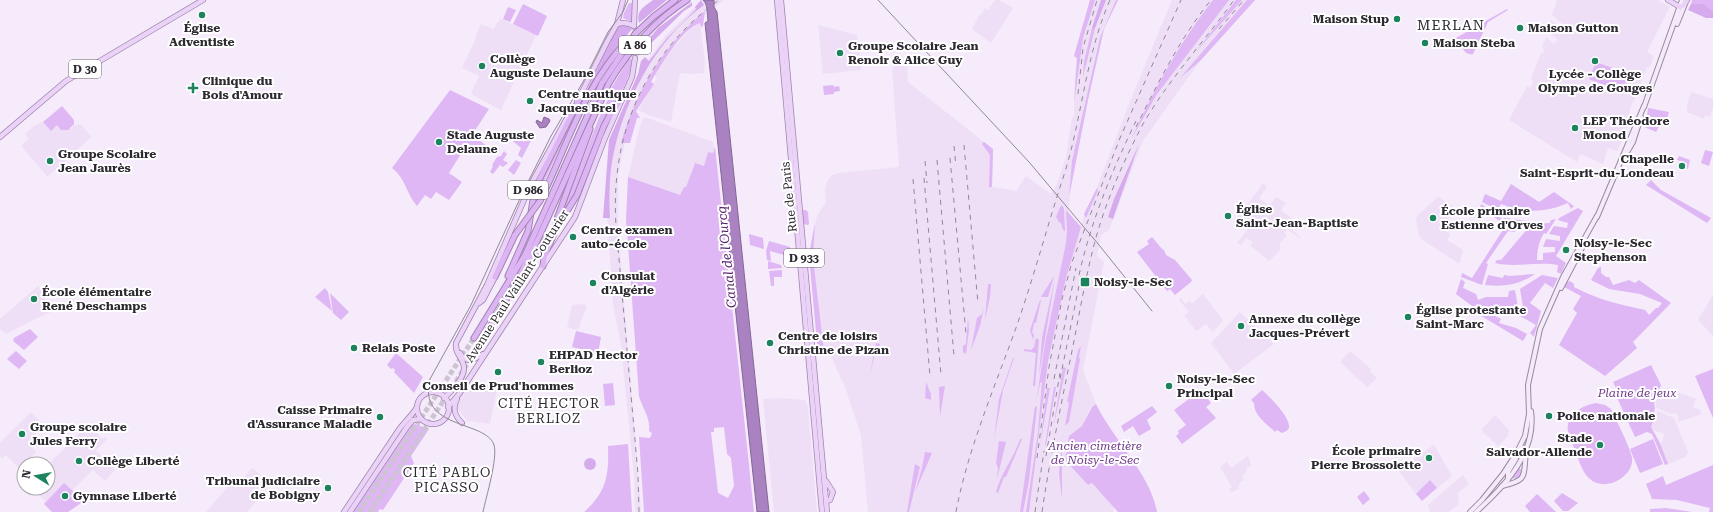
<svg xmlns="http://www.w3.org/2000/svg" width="1713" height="512" font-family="'Roboto Serif',serif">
	<rect width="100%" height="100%" fill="#f5ebfb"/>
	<g fill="#eedff6">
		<path d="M702 0H724L695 22 664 57 634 113 627 133 618 175V229L640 495 641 512H635L634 476 621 345 613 304 607 214V196L613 147 636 81 648 60 665 36Z"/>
		<path d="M995 0H999L1013 8 991 43 972 29 978 17 983 13 984 8 988 10Z"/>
		<path d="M1090 0H1118L1104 29 1088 100 1069 197 1070 199 1068 213 1081 227 1085 213 1097 187 1129 104 1172 0H1255L1200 61 1143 141 1109 230 1101 235 1097 256 1104 262 1083 370 1096 404 1091 407 1082 426 1069 436 1074 470 1088 485 1092 483 1114 507 1113 512H868L861 435 845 387 829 352 818 353 809 255 817 216 826 202 825 189 827 182 831 176 838 173 899 167 892 69 901 58 907 64 908 82 993 149 992 187 1018 191 1017 189 1026 176 1051 194 1057 184 1066 157 1072 117 1074 116 1075 74 1077 58 1074 56Z"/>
		<path d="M1557 0H1658L1670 7 1647 52 1654 56 1650 67H1647L1634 101H1633L1629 112 1631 115 1625 136 1617 151 1608 148 1603 164 1580 154 1577 162 1509 120 1527 86 1530 88 1533 82 1531 78 1541 53H1543L1544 49 1542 48 1546 37 1554 44 1558 40 1548 31 1551 20 1561 29 1564 25 1552 15Z"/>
		<path d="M499 18 536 35 501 110 471 94 479 76 462 68 476 38 475 37 481 24 494 29 497 22 500 21Z"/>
		<path d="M700 23 705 62 704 73 692 74 680 73 671 122 651 116 638 110 657 78 655 75 668 54 691 28Z"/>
		<path d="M818 25 857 35 861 70 823 74Z"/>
		<path d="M1691 92 1713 99V108L1710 117 1705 115 1704 119 1687 112V105Z"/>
		<path d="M645 117 713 142 714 149 713 153 708 152 704 166 694 164 686 187 681 196 628 177 639 130 643 119Z"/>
		<path d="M43 122 51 131 57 125 72 128 74 124 76 125 81 124 91 137 48 176H47L21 146 29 139 25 134 34 126Z"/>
		<path d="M1262 183 1267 187 1259 198 1269 206 1276 197 1286 203 1281 210 1293 219 1288 226 1300 237 1299 238 1287 229 1284 233 1287 235 1280 243V250L1269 261 1250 245 1253 242 1246 238 1241 245 1237 243 1249 227 1237 218 1260 188Z"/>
		<path d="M1438 197 1455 208 1442 229 1450 234 1447 240 1463 250 1460 262 1458 263 1421 239V237L1419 236 1416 219 1418 215Z"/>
		<path d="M38 286 53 311 33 320 6 334 0 329V319Z"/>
		<path d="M1203 294 1223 320 1213 332 1206 324 1196 331 1184 315 1189 312 1179 300 1181 298 1185 304 1190 301 1192 304Z"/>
		<path d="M1713 295V336L1699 321V318Z"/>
		<path d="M583 304 587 306 578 330 567 327 572 305Z"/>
		<path d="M1240 312 1274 344 1234 374 1211 343Z"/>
		<path d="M1350 351 1371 369 1370 371 1377 378 1367 387 1340 362Z"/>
		<path d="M472 380 498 385 490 424 470 421 468 422 457 408 459 400Z"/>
		<path d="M1667 388 1696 399 1693 407 1700 410 1702 414 1679 422 1677 413 1671 414 1657 408 1655 403 1659 393 1664 395Z"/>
		<path d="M778 398 805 400 808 407 817 512H774L763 399Z"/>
		<path d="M1658 411 1674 418 1688 452 1686 457 1668 464 1661 446 1664 434 1653 430 1651 427Z"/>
		<path d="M31 412 44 425 27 443 36 452 20 469 6 455 2 458 0 456V443Z"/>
		<path d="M1495 415 1509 430 1508 436 1499 445V447L1481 430Z"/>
		<path d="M90 422 92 424 90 427 103 439 105 437 107 439 96 450 115 470 105 481 93 470 72 491 64 483 46 502 32 488H48V465Z"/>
		<path d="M1434 445 1452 476 1437 488 1430 481 1416 494 1398 470Z"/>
		<path d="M1248 456 1251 465 1246 469 1247 472 1242 476 1244 480 1240 482V484L1238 486 1239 489 1231 492 1229 489 1232 487 1220 467 1227 462 1231 468Z"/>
		<path d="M252 468 271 483 247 512H206L236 477 241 481Z"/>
		<path d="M1463 475 1469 484 1457 494 1459 497 1458 505 1449 512H1430L1428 505Z"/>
	</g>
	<g fill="#deb7f4" fill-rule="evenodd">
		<path d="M678 0H682L640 33 662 13Z"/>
		<path d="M1090 0H1095L1083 38 1074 104 1077 58 1074 56Z"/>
		<path d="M1116 0H1118L1104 29 1088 100 1069 197 1072 161 1100 38Z"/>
		<path d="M1213 0H1229L1157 94 1132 138C1154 89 1180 42 1213 0Z"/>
		<path d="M1236 0H1242L1195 53Z"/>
		<path d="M1247 0H1255L1200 61 1180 78Z"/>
		<path d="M1692 0H1713V11L1704 4H1691Z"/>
		<path d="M629 3H633L632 22 623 18 624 13Z"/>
		<path d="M523 4 547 16 538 36 513 24Z"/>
		<path d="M508 7 516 10 510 22 503 19Z"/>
		<path d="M1507 9 1508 10 1488 22 1473 54C1464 56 1461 45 1458 39L1441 48 1440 47Z"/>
		<path d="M705 11 703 26 701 27 700 23C681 29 661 65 651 82L654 84 636 111 640 118H637L630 143H621C636 91 664 45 705 11Z"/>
		<path d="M1092 28H1095L1083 77 1084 62Z"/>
		<path d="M629 59H632C631 86 609 107 599 131 586 158 582 193 561 215L598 120 610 95 608 93Z"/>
		<path d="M1596 62 1629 74 1622 92 1589 79Z"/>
		<path d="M833 85 834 87 839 86 840 91 834 92V94L824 95 823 86Z"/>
		<path d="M450 90 489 109 472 135 487 146 482 153 467 143 463 148 464 149 449 173 462 182 449 200 436 192 431 199 425 195 417 206C406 193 406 179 392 168Z"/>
		<path d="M586 92H588L579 107 535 202 540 182Z"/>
		<path d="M62 106 74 120V124L68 130H61L57 125 51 131 43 122Z"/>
		<path d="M1648 108 1669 112 1665 125H1660L1656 132 1642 126 1645 116H1647Z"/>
		<path d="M531 131 535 133 522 158 518 155 521 148 509 138 511 135 524 142Z"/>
		<path d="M984 142 993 149 992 187H989L990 155 982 144Z"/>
		<path d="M715 147 754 512H644L639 437 650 438 652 433 649 431C651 418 642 408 639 396L628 244 626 220 628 177 680 195 684 187H686L695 163 704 166 708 152 713 153ZM724 427 727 454 731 458 734 486 728 498 718 493 711 432H714V428Z"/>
		<path d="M1705 150 1713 152 1709 166 1701 163Z"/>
		<path d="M504 151 507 154 503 160 508 163 503 167 500 165 493 174 490 172 493 166 492 165 497 157 501 156Z"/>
		<path d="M1679 156 1690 160 1688 169 1686 168 1687 163 1677 160Z"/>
		<path d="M516 160 521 163 514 175 508 170Z"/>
		<path d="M1651 180 1661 190 1711 218 1707 223 1646 185Z"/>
		<path d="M1511 184 1539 202 1554 192 1574 206 1571 209 1568 203C1545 213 1524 213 1501 204L1498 210 1482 202 1485 194 1501 201Z"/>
		<path d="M1097 188 1098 190 1086 218 1084 214Z"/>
		<path d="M1481 204 1489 209 1488 212 1503 219 1505 218 1533 222 1534 224 1550 223 1551 220 1556 219 1546 234 1544 233C1539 241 1537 250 1537 260H1543V253L1555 252V247H1543L1546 239 1560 241V236L1549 234 1554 226 1567 228 1568 223 1558 220 1559 218 1578 208 1583 211 1556 256 1566 263 1561 274 1557 272 1558 265C1537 261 1516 268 1495 263L1497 260H1501L1529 227 1523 225 1514 232 1508 231 1486 263 1488 264 1482 285 1461 277 1462 273 1472 278 1506 225 1480 208Z"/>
		<path d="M1061 205 1064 208 1065 231 1063 230 1061 223 1059 222 1056 217Z"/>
		<path d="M802 210H806L808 212 809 224 808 225 803 224Z"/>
		<path d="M1066 210 1081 227 1066 278 1048 361 1029 512H1026L1038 432 1042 382 1040 383 1036 403 1045 344 1066 243 1067 231Z"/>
		<path d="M815 222 813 258 824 352 818 353 809 255Z"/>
		<path d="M749 234 763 238 764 249 750 245Z"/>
		<path d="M1152 237 1162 249 1164 250 1166 255 1175 260 1192 280 1191 282 1175 295 1170 289 1167 291 1137 252 1149 244 1147 241Z"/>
		<path d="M769 241 790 247 791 257 770 251 771 261 767 260 766 251Z"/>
		<path d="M768 261 781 265 782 268 770 269H768Z"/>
		<path d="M1601 267V273L1606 277H1609L1613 285 1629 280 1635 283 1639 280 1671 303 1633 342 1637 348 1605 376 1559 345 1577 313 1573 309 1581 296 1564 287 1567 282 1570 281 1574 284V287C1599 300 1618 304 1645 310L1649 315 1656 308H1658L1662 303 1640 294 1609 289 1591 280 1598 268Z"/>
		<path d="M782 270V277H774V286H771L769 271Z"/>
		<path d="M1535 274C1519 285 1504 287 1485 285L1488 275 1503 278 1504 275 1509 276Z"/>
		<path d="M1542 275 1558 278 1553 288 1545 283 1530 303 1541 311 1534 337 1530 333 1536 325 1518 315 1494 310 1493 315 1501 319 1499 323 1516 328 1527 334 1523 341 1478 314H1474L1476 309 1456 294 1461 279 1465 282 1463 288 1476 294 1478 300 1486 297H1508L1509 291 1515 290 1518 307H1523L1520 289Z"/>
		<path d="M1054 276 1048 297H1041Z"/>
		<path d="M1055 278 1039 376 1042 337Z"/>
		<path d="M988 284H991L990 297 985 320Z"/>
		<path d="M325 288 328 292 332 311 315 297Z"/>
		<path d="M330 293 349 312 341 320 333 313Z"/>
		<path d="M1040 300H1041L1036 323H1034L1032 333 1034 334 1033 340 1030 330Z"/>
		<path d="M984 308 980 326 971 350 977 318 982 314Z"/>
		<path d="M968 317 969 330 966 354 963 352V346L966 344Z"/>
		<path d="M30 329 38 337 24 350 13 341 14 338Z"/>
		<path d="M576 331 601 337 598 353 572 347Z"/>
		<path d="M1036 338 1039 340 1035 386H1033L1036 353 1024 351V349L1031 350 1034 347Z"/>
		<path d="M876 343 880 344 879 349H876L869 379Z"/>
		<path d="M1081 346 1079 357 1080 359 1069 422 1065 426 1069 402H1067L1078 350Z"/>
		<path d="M16 351 27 361 19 369 7 359Z"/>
		<path d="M396 353 423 377 414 393 394 372 395 370 393 368 391 369 387 365Z"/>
		<path d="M1013 358H1014L1003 390 994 439 999 399Z"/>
		<path d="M1651 365 1661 385 1654 403 1655 408 1653 418 1654 419 1651 427 1660 443 1668 464 1665 465 1652 434 1647 432 1635 437 1614 391 1617 390 1613 382Z"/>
		<path d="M1063 367 1066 368 1054 424V423Z"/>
		<path d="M1713 369V418L1695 376Z"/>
		<path d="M926 382 931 394V400L925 398Z"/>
		<path d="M613 383 615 405 605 406 603 384Z"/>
		<path d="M945 386 940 416 939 387Z"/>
		<path d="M1054 387H1056L1046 445H1045Z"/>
		<path d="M1047 388H1050L1040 446Z"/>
		<path d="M1201 390 1211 403 1206 407 1216 418 1182 444 1176 436 1179 433 1178 431 1186 425 1174 410Z"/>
		<path d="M1262 390C1269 396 1290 417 1289 427 1289 430 1285 432 1282 433L1277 430 1275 432C1266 423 1254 416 1254 403L1251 400Z"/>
		<path d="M1596 403 1605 405 1611 409C1617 422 1629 445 1632 457 1633 465 1629 472 1624 476 1613 486 1596 488 1586 475 1581 468 1578 458 1575 450 1572 442 1566 433 1568 424 1571 411 1585 405 1596 403Z"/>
		<path d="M1096 404C1112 438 1151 475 1157 512H1118L1092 483 1088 485 1065 460 1069 436 1082 426 1092 407Z"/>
		<path d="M1035 406 1037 407 1029 481 1023 512H1020Z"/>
		<path d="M1152 406 1157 412 1147 420 1151 429 1139 436 1133 426 1124 432 1121 426Z"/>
		<path d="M415 424 429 429 411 456 414 463 383 510 380 509 378 512H353L412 425Z"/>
		<path d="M1020 439H1022L1006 477H1004L998 493 996 492C1001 473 1014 458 1020 439Z"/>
		<path d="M1653 439 1663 464 1640 473 1630 449Z"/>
		<path d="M999 441 1006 442 997 479 998 468 996 463Z"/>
		<path d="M628 444 632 512H584C607 492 609 474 608 446Z"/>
		<path d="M1062 446V499L1059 473Z"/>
		<path d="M925 452 932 453 915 492 922 468Z"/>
		<path d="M915 464 920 467 909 512H907Z"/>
		<path d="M1713 465V512H1709L1710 508 1677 500 1652 499 1646 484 1663 476 1666 485Z"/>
		<path d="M1519 467 1522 471 1521 476 1516 479 1512 478Z"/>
		<path d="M1430 480 1437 488 1422 501 1416 494Z"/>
		<path d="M64 483 84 501 68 512H52L44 504Z"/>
		<path d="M1364 491 1370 499 1363 505 1357 497Z"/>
		<path d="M1562 493 1578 503 1568 511H1563L1554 501Z"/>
		<path d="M1537 494 1556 512H1530L1525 506Z"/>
		<path d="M1666 508 1692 512H1650V509Z"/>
	</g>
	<g fill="#d6abee">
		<path d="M653 0H667L639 23C636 10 644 7 653 0Z"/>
		<path d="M701 0 704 5C654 40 619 109 611 169 609 185 609 201 610 218H603L609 140 638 74 641 61 645 57 649 61 667 38 696 9 695 7Z"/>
		<path d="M1101 0H1106L1095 28H1092Z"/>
		<path d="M692 2V6L684 11 638 56 637 53 658 28Z"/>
		<path d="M1691 4H1704L1713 11V18H1706L1688 10Z"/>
		<path d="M624 25H630L633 28 614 50 588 92H586L614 32 618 26Z"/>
		<path d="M1139 144 1113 219 1108 217 1114 199Z"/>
		<circle cx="590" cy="464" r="6"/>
	</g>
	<g fill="#aa81c1" stroke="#846796">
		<path d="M703 0H714V7L717 12 769 512H757L705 23 708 21C707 14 708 4 703 0Z"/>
		<path d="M544 117 549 119 550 121 546 127 540 128 536 122 537 120 542 123Z"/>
	</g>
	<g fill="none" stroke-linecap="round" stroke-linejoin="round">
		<path stroke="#cdc4d2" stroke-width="4.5" stroke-dasharray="4.5 2" stroke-linecap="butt" d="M634 26 635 58"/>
		<g stroke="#cdc4d2" stroke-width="5" stroke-dasharray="5 2.5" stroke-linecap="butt">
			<path d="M452 388 481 342"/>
			<path d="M359 512 474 338"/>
			<path d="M370 512 448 394"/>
		</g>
		<defs>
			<g id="secondary">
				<path d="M1677 24 1685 4"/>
				<path d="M1644 107 1682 0"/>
				<path d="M1626 154 1633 142 1641 117"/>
				<path d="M1597 217 1644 106"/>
				<path d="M1561 288 1583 246"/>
				<path d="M1508 480V472L1516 459"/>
				<path d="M1502 486C1528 480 1523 477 1526 453"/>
				<path d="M1470 512 1482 500 1503 474 1516 454 1525 436 1529 414 1528 385 1540 329 1563 277 1597 216"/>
				<path d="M1476 512C1504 487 1537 453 1531 411"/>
			</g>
			<g id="primary">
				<path d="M777 0 822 512"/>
				<path d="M781 0 827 512"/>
				<path d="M1668 0 1680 7 1684 5 1687 0"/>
				<path d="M617 24C623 22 629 23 634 26L635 0"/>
				<path d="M577 102 608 40 617 24 623 0"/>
				<path d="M0 137 66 81 203 0"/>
				<path d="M479 303 483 300 495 277"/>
				<path d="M460 353C466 364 474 360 483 354"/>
				<circle cx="433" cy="408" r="16"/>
				<path d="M444 398C452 391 468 375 463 363 460 355 455 353 456 343L487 285 531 184 567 118"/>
				<path d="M457 399C452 409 455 416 462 423"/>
				<path d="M448 407 459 394 575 217 605 138 632 77 635 58"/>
				<path d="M826 501 830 500 833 492 826 481"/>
				<path d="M344 512 398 431C404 422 412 416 417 407"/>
				<path d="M350 512 407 427 413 420 421 419"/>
			</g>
			<g id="highway">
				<path d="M635 34 653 17 675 0"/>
				<path d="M540 201C567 147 584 85 627 41"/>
				<path d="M558 216 590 129"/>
				<path d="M543 266 544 257 554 234"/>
				<path d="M524 273 541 246 564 216 577 195 604 126 611 113 625 94"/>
				<path d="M508 276 528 231 534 194 539 180 579 100"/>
				<path d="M495 277 515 235"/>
				<path d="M474 338 525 255 602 83 636 33"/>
				<path d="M481 342 515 285 539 237 609 83C629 50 654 21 687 0"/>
			</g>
		</defs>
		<use href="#secondary" stroke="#968c9c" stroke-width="6"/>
		<use href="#primary" stroke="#9f84af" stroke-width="6"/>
		<use href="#highway" stroke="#9f84af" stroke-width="7"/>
		<use href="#secondary" stroke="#f5e9fc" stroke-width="4"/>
		<use href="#primary" stroke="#ebd3f8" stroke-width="4.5"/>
		<use href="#highway" stroke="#ddb5f4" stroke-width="5"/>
		<g stroke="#908994" stroke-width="1">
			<path d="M878 0 1029 162 1099 245 1152 311"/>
			<path d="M483 512C486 497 498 458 494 445 486 420 417 430 430 379L471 305 523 192 551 136 583 82 608 32 623 12 628 0"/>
		</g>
		<g stroke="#908994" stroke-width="1" stroke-dasharray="5 5" stroke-linecap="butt">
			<path d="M1219 29 1244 0"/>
			<path d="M1078 94 1083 48 1097 0"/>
			<path d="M1136 127C1158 83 1180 38 1211 0"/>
			<path d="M964 145 978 304"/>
			<path d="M954 146 956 166"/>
			<path d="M950 158 966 334"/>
			<path d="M937 160 954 356"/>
			<path d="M925 161 927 183"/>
			<path d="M924 178 941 375"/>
			<path d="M913 179 930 376"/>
			<path d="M1079 275C1091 221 1112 171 1136 121"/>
			<path d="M1054 379 1076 268"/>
			<path d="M1060 379 1082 271"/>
			<path d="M1046 456 1060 373"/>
			<path d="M1037 458 1049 367 1062 299 1072 262 1120 138 1181 0"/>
			<path d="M639 512 638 474 616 225C610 135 645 53 719 0"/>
			<path d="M956 512C968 448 995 387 1017 325 1033 279 1046 231 1061 184 1082 124 1084 59 1110 0"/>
			<path d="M1035 512 1044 451"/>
			<path d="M1042 512C1050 458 1061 405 1072 351 1079 316 1085 280 1094 245 1105 203 1123 162 1143 124 1169 79 1204 42 1234 0"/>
		</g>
		<defs>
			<g id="highway-bridge">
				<path d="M554 234 558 216"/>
				<path d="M515 235 540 201"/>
			</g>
		</defs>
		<use href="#highway-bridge" stroke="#9f84af" stroke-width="7" stroke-linecap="butt"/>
		<use href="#highway-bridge" stroke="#ddb5f4" stroke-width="5"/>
	</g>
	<g fill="#1c835d" stroke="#fff" stroke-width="1.5">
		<circle cx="202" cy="15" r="4"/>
		<circle cx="1397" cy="19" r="4"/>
		<circle cx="1520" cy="28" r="4"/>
		<circle cx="1425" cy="43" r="4"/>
		<circle cx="840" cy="53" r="4"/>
		<circle cx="1595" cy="61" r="4"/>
		<circle cx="482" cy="66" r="4"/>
		<path d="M191 82h4v4h4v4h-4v4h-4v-4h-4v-4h4z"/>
		<circle cx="530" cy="101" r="4"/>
		<circle cx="1575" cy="128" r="4"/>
		<circle cx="439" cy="142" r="4"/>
		<circle cx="50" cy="161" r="4"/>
		<circle cx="1682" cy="166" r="4"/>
		<circle cx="1228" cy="216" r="4"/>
		<circle cx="1433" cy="218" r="4"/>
		<circle cx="573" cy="237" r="4"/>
		<circle cx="1566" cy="250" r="4"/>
		<rect x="1080" y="277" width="10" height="10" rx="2"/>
		<circle cx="593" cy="283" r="4"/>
		<circle cx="34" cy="299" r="4"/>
		<circle cx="1408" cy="317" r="4"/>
		<circle cx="1241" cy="326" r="4"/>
		<circle cx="770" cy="343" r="4"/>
		<circle cx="354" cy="348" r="4"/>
		<circle cx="541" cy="362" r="4"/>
		<circle cx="498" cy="372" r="4"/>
		<circle cx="1169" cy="386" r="4"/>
		<circle cx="1549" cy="416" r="4"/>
		<circle cx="380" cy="417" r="4"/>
		<circle cx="22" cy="434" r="4"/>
		<circle cx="1600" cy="445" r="4"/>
		<circle cx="1429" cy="458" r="4"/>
		<circle cx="79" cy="461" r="4"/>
		<circle cx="328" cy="488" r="4"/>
		<circle cx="65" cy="496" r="4"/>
	</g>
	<g text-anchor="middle" stroke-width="4" stroke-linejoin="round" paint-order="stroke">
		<g fill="#fff" stroke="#6c696e" stroke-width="1">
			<rect x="619" y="36" width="32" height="18" rx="3"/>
			<rect x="69" y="60" width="32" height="18" rx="3"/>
			<rect x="508" y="181" width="40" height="18" rx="3"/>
			<rect x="784" y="249" width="40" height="18" rx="3"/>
		</g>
		<g font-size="11" font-weight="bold" fill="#2d2930">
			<text x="635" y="49">A 86</text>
			<text x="85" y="73">D 30</text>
			<text x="528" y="194">D 986</text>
			<text x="804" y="262">D 933</text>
		</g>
		<g font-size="12" font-weight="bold" fill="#2d2930" stroke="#fff" text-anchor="start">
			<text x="1389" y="23" text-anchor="end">Maison Stup</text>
			<text x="202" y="32" text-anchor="middle">Église<tspan x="202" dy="14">Adventiste</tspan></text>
			<text x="1528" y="32">Maison Gutton</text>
			<text x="1433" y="47">Maison Steba</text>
			<text x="848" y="50">Groupe Scolaire Jean<tspan x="848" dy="14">Renoir &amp; Alice Guy</tspan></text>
			<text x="490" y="63">Collège<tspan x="490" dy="14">Auguste Delaune</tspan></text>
			<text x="1595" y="78" text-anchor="middle">Lycée - Collège<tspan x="1595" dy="14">Olympe de Gouges</tspan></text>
			<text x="202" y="85">Clinique du<tspan x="202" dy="14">Bois d'Amour</tspan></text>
			<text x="538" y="98">Centre nautique<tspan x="538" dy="14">Jacques Brel</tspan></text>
			<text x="1583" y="125">LEP Théodore<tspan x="1583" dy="14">Monod</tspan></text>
			<text x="447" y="139">Stade Auguste<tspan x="447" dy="14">Delaune</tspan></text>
			<text x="58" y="158">Groupe Scolaire<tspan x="58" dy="14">Jean Jaurès</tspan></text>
			<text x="1674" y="163" text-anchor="end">Chapelle<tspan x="1674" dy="14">Saint-Esprit-du-Londeau</tspan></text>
			<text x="1236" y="213">Église<tspan x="1236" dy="14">Saint-Jean-Baptiste</tspan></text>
			<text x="1441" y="215">École primaire<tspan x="1441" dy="14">Estienne d'Orves</tspan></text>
			<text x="581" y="234">Centre examen<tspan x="581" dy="14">auto-école</tspan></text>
			<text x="1574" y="247">Noisy-le-Sec<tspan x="1574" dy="14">Stephenson</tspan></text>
			<text x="601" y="280">Consulat<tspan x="601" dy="14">d'Algérie</tspan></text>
			<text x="1094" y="286">Noisy-le-Sec</text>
			<text x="42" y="296">École élémentaire<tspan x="42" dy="14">René Deschamps</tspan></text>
			<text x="1416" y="314">Église protestante<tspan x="1416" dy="14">Saint-Marc</tspan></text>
			<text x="1249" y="323">Annexe du collège<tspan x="1249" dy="14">Jacques-Prévert</tspan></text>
			<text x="778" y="340">Centre de loisirs<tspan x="778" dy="14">Christine de Pizan</tspan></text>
			<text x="362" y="352">Relais Poste</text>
			<text x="549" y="359">EHPAD Hector<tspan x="549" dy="14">Berlioz</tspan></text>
			<text x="1177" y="383">Noisy-le-Sec<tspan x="1177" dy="14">Principal</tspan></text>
			<text x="498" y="390" text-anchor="middle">Conseil de Prud'hommes</text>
			<text x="372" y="414" text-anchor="end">Caisse Primaire<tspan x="372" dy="14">d'Assurance Maladie</tspan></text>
			<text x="1557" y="420">Police nationale</text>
			<text x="30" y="431">Groupe scolaire<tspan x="30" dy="14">Jules Ferry</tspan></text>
			<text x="1592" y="442" text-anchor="end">Stade<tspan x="1592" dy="14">Salvador-Allende</tspan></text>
			<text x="1421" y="455" text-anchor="end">École primaire<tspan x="1421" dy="14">Pierre Brossolette</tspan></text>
			<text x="87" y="465">Collège Liberté</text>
			<text x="320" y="485" text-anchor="end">Tribunal judiciaire<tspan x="320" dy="14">de Bobigny</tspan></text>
			<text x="73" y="500">Gymnase Liberté</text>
		</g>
		<g font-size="12" fill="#2d2930" stroke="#fff">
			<text transform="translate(789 197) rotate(-96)" y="4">Rue de Paris</text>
			<text transform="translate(517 286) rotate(-57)" y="4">Avenue Paul Vaillant-Couturier</text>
		</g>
		<g font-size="12" font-style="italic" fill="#703b8a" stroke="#fff">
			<text x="1637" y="397">Plaine de jeux</text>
			<text x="1095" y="450">Ancien cimetière<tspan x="1095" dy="14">de Noisy-le-Sec</tspan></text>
		</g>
		<g font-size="13" font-style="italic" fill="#56216e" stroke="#fff">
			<text transform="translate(726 257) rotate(-96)" y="5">Canal de l'Ourcq</text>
		</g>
		<g font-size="13" letter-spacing="1" fill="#2d2930" stroke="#fff">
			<text x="549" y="408">CITÉ HECTOR<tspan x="549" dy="15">BERLIOZ</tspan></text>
			<text x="447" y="477">CITÉ PABLO<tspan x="447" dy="15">PICASSO</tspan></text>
		</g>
		<g font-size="14" letter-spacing="1" fill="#2d2930" stroke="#fff">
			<text x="1451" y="30">MERLAN</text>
		</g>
	</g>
	<g transform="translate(36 476) rotate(281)"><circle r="19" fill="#ffffff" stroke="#aba9ac"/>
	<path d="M0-3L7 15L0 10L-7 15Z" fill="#1c835d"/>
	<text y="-6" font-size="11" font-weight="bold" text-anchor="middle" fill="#2d2930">N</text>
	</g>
</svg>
